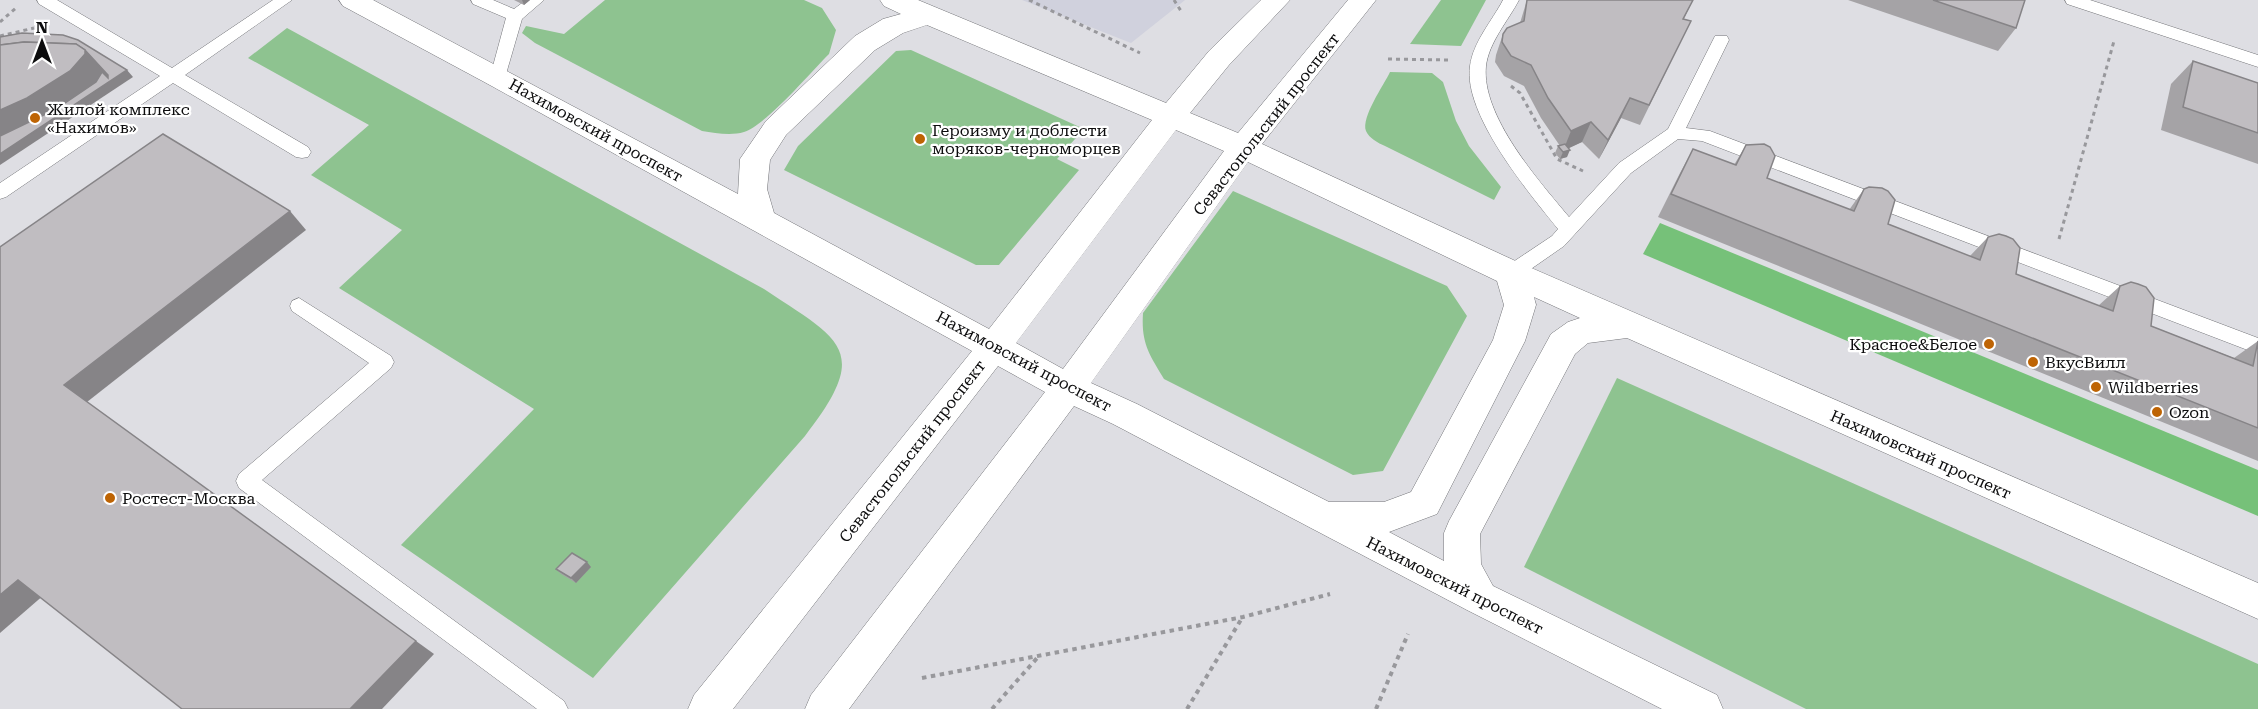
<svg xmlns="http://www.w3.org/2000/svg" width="2258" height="709" font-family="'Roboto Serif',serif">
	<rect width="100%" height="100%" fill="#dedee3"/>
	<path fill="#d0d1dd" d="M1022 0H1185L1131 43Z"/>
	<g fill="#8ec390">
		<path d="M605 0H804L822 8 836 30 829 54C811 72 766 125 744 132 731 136 715 133 702 131L535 43 522 33 526 26 564 34Z"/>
		<path d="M1441 0H1486L1461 46 1410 44Z"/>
		<path d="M287 28 764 289C840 340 873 349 805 436L593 678 401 545 534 409 339 288 402 230 311 175 369 125 248 58Z"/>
		<path d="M911 50 1084 129 1057 159 1079 170 999 265H976L784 170 798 146 896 51Z"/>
		<path d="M1390 72 1432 73 1443 82 1456 121 1469 146 1501 187 1494 200 1385 146C1378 143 1369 138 1366 131 1361 117 1384 85 1390 72Z"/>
		<path d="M1233 191 1447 286 1467 316 1383 471 1353 475 1164 379C1149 354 1141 343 1143 313Z"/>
		<path d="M1617 378 2258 664V709H1806L1524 567Z"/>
	</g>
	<path fill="#76c179" d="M1660 223 2258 470V516L1643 254Z"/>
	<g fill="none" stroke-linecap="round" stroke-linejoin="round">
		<defs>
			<g id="lane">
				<path d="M37 0H57L172 68 273 0H292L185 75 308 147 311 152 308 157 302 158 296 157 173 83 6 197 0 199V183L160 76 39 4Z"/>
				<path d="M471 0H493L514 9 526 0H544L522 19 504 81H492L490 77 506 18 473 4Z"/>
				<path d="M1503 0H1519C1508 21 1489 42 1486 66 1481 116 1539 181 1569 217L1619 163 1668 129 1713 40 1715 36H1727L1729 40 1686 128 1710 131 2258 338V354L1702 141 1678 139 1631 173 1564 246 1518 278 1511 280 1504 278 1502 273 1504 268 1552 236 1558 229C1528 192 1463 114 1470 66 1473 42 1492 21 1503 0Z"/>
				<path d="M2065 0H2090L2258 55V67L2067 4Z"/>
				<path d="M299 298 391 356 394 362 391 368 262 480 564 701 568 709H537L239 488 236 481 239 474 369 363 292 311 290 306 292 301Z"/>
			</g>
			<path id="secondary" d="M339 0H373L738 194 740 159 766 121 855 36 883 19 901 14 884 6 880 0H918L1166 103 1209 51 1261 0H1290L1229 65 1190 113 1238 133 1348 0H1376L1262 144 1522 264 2258 583V619L1627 338 1588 343 1575 354 1480 534 1481 564 1493 586 1717 695 1723 709H1662L1467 610 1113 424 1074 406 849 709H805L811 695 1045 392 998 366 733 709H688L694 695 972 351 488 84 343 6ZM927 25 1152 120 989 329 774 213 767 189 770 160 786 135 875 50 903 33ZM1176 130 1224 151 1063 369 1016 343ZM1248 162 1497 281 1504 305 1493 340 1411 492 1384 502H1329L1137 404 1091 383ZM1534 297 1580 318 1568 322 1551 334 1449 521 1444 533V561L1389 532 1437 514 1525 341 1536 305Z"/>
		</defs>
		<use href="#lane" stroke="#747579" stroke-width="1"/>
		<use href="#secondary" stroke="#747579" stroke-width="1"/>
		<g stroke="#98989c" stroke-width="3" stroke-dasharray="4 4" stroke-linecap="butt">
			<path d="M1029 0 1140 53"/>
			<path d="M1174 0 1181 11"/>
			<path d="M0 22 17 7"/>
			<path d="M0 36 34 28"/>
			<path d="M1388 59 1450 60"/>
			<path d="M1511 86 1520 93 1557 159 1583 171"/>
			<path d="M2059 239 2114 41"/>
		</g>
		<g stroke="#98989c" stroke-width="4" stroke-dasharray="4.5 4.5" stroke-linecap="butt">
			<path d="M922 678 1243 617 1330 594"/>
			<path d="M992 709 1038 657"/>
			<path d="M1187 709 1242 618"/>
			<path d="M1376 709 1408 634"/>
		</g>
		<use href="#lane" fill="#fff" fill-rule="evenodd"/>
		<use href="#secondary" fill="#fff" fill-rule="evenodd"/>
	</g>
	<g fill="#a5a3a6">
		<path d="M514 0H530L524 5Z"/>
		<path d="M1527 0H1693L1684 19 1691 21 1640 125 1621 118 1599 159 1582 142 1568 148 1567 157 1560 159 1555 153 1558 146H1560L1541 118 1524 86 1504 76 1495 62 1496 55 1503 34 1520 23Z"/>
		<path d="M1848 0H2025L2016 28 1998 51Z"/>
		<path d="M2193 61 2258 83V164L2161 130 2171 84Z"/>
		<path d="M1746 145 1767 178 1849 210 1864 189 1888 224 1970 256 1988 237 2016 274 2098 306 2120 286 2151 326 2234 358 2258 341V461L1658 217 1680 173 1693 149 1734 165Z"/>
		<path d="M591 567 576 583 561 574 556 569Z"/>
	</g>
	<g fill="#868487">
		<path d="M522 0H530L524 5Z"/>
		<path d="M85 50 127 70 133 77 0 165V110Z"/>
		<path d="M1630 98 1621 118 1599 159 1608 140Z"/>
		<path d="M1591 122 1582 142 1563 151 1571 131Z"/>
		<path d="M1570 150 1567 157 1560 159 1563 152Z"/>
		<path d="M290 211 306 230 87 402 64 385Z"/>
		<path d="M587 562 591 567 576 583 571 578Z"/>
		<path d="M18 580 45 594 0 633V595Z"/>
		<path d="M416 641 434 654 382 709H350Z"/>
	</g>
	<g fill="#c0bdc1" stroke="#868487" stroke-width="1.5">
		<path d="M1527 0H1693L1683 19 1691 21 1649 105 1630 98 1608 140 1591 122 1571 131 1548 98 1531 65 1511 56 1502 42 1503 34 1507 28 1524 21Z"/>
		<path d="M1933 0H2025L2016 28Z"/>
		<path d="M22 33 63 35 78 40 127 70 0 154V136L56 109 96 82 102 72 108 78V75L85 50 76 44 24 42 0 45V37Z"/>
		<path d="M24 42 76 44 85 50V54L70 71 27 98 0 110V45Z"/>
		<path d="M2193 61 2258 83V133L2183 107Z"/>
		<path d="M163 134 290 211 64 385 416 641 350 709H182L18 580 0 595V247Z"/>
		<path d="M1565 144 1570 150 1563 152 1558 146Z"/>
		<path d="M1764 144 1770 147 1775 156 1767 178 1854 211 1864 189 1869 187 1882 188 1888 191 1895 200 1888 224 1980 260 1988 237 1999 234 2006 236 2013 239 2020 248 2016 274 2113 311 2120 286 2131 282 2138 284 2146 287 2154 298 2151 326 2253 366 2258 341V428L1671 194 1693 149 1736 165 1746 145Z"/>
		<path d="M572 553 587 562 571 578 556 569Z"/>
	</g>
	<g fill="#be6404" stroke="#fff" stroke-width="2">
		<circle cx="35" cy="118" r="6"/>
		<circle cx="920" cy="139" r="6"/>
		<circle cx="1989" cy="344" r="6"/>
		<circle cx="2033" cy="362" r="6"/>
		<circle cx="2096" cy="387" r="6"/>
		<circle cx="2157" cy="412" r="6"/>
		<circle cx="110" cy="498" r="6"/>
	</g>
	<g text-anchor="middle" stroke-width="4.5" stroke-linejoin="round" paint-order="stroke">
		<g font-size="16" fill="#0c0c0d" stroke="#fff" text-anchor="start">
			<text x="47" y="115">Жилой комплекс<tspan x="47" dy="18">«Нахимов»</tspan></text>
			<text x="932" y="136">Героизму и доблести<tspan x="932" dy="18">моряков-черноморцев</tspan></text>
			<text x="1977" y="350" text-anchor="end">Красное&amp;Белое</text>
			<text x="2045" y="368">ВкусВилл</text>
			<text x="2108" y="393">Wildberries</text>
			<text x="2169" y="418">Ozon</text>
			<text x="122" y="504">Ростест-Москва</text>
		</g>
		<g font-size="16" fill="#0c0c0d" stroke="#fff">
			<text transform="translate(1266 124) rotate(-52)" y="6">Севастопольский проспект</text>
			<text transform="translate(596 130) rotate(29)" y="6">Нахимовский проспект</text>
			<text transform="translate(1024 361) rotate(28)" y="6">Нахимовский проспект</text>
			<text transform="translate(912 451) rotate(-52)" y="6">Севастопольский проспект</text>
			<text transform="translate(1921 454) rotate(24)" y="6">Нахимовский проспект</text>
			<text transform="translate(1455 585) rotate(27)" y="6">Нахимовский проспект</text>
		</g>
	</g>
	<g transform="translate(42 42)" stroke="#ffffff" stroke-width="4.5" paint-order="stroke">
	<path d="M0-4.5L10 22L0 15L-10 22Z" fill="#0c0c0d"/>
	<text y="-9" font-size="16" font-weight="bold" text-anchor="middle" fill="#0c0c0d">N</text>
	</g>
</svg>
